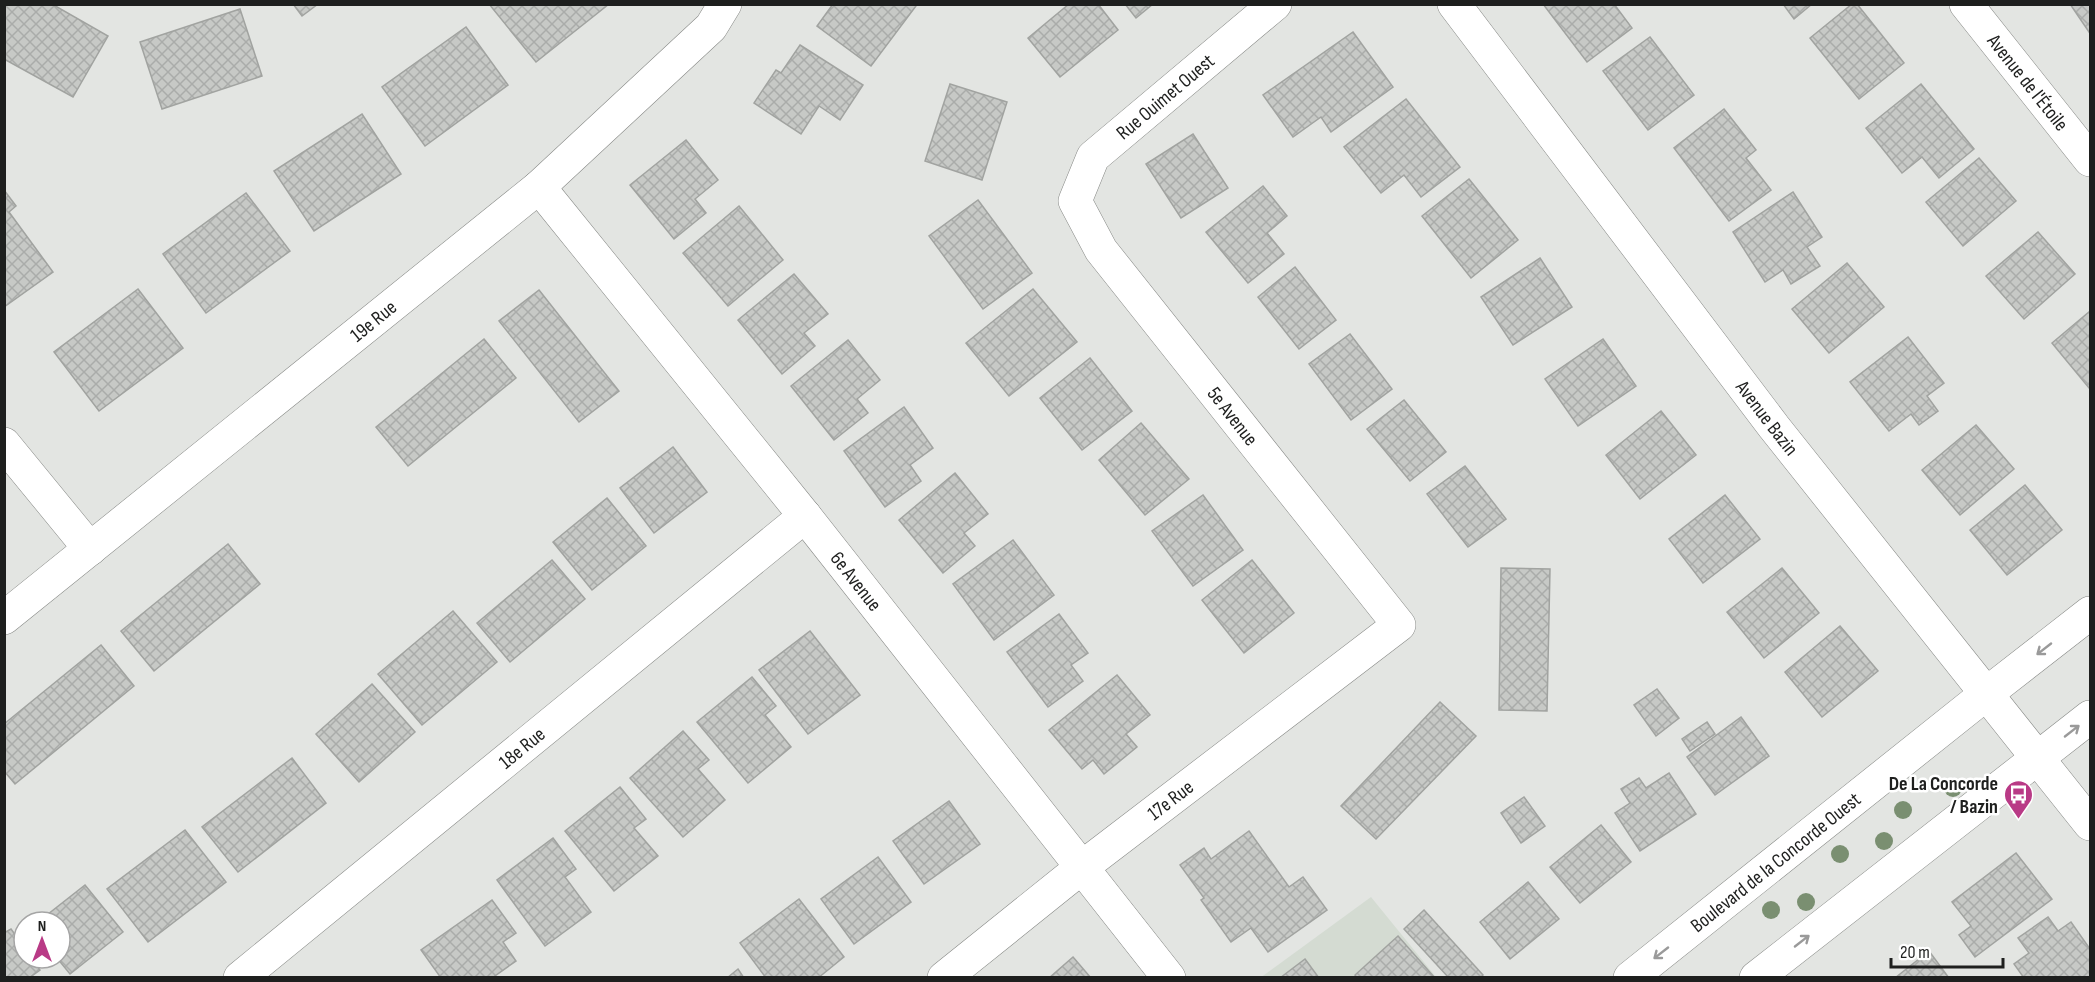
<svg xmlns="http://www.w3.org/2000/svg" width="2095" height="982" font-family="'Sofia Sans Condensed',sans-serif">
	<defs>
		<pattern id="building-cross-hatch" width="8" height="8" patternUnits="userSpaceOnUse" patternTransform="scale(1.5)"><rect width="8" height="8" fill="#c7c9c6"/><path d="M0 0l8 8M0 8l8-8" fill="none" stroke="#aaacaa"/></pattern>
	</defs>
	<rect width="100%" height="100%" fill="#e3e5e2"/>
	<path fill="#d4dbd2" d="M1371 897 1436 977 1260 978Z"/>
	<g fill="url(#building-cross-hatch)" stroke="#a1a3a0" stroke-width="1.5">
		<path d="M7 4H52L108 36 73 97 4 59V9Z"/>
		<path d="M293 4H318L302 16Z"/>
		<path d="M489 4H609L536 62Z"/>
		<path d="M833 4H913L916 6 871 66 817 26Z"/>
		<path d="M1069 4H1098L1118 30 1060 77 1028 38Z"/>
		<path d="M1125 4H1153L1136 18Z"/>
		<path d="M1543 4H1614L1632 28 1587 62Z"/>
		<path d="M1783 4H1812L1794 19Z"/>
		<path d="M1852 4H1857L1904 63 1859 99 1810 38Z"/>
		<path d="M2070 4H2090V30L2089 32Z"/>
		<path d="M240 9 262 76 162 109 140 42Z"/>
		<path d="M466 27 508 85 425 146 382 87Z"/>
		<path d="M1353 32 1393 87 1331 132 1321 117 1293 137 1263 95Z"/>
		<path d="M1650 37 1694 95 1648 130 1603 71Z"/>
		<path d="M800 45 863 85 840 120 819 106 801 134 754 103 776 70 781 73Z"/>
		<path d="M950 84 1007 102 982 180 925 161Z"/>
		<path d="M1921 84 1974 149 1939 178 1922 157 1902 173 1866 128Z"/>
		<path d="M1406 99 1460 167 1421 197 1404 175 1381 193 1344 147Z"/>
		<path d="M1724 109 1756 150 1746 158 1771 190 1729 221 1674 148Z"/>
		<path d="M362 114 401 174 314 231 274 171Z"/>
		<path d="M1193 134 1228 188 1181 218 1146 164Z"/>
		<path d="M686 140 718 180 695 199 706 213 674 239 630 185Z"/>
		<path d="M1979 158 2016 201 1963 246 1926 202Z"/>
		<path d="M1469 179 1518 240 1471 278 1422 216Z"/>
		<path d="M1263 186 1287 216 1267 233 1284 254 1248 283 1206 232Z"/>
		<path d="M4 190 16 206 9 212 53 272 4 307Z"/>
		<path d="M1793 192 1822 237 1807 247 1820 266 1791 284 1783 270 1765 282 1733 232Z"/>
		<path d="M246 193 290 251 206 313 163 254Z"/>
		<path d="M978 200 1032 273 983 309 929 236Z"/>
		<path d="M739 206 783 260 728 306 683 253Z"/>
		<path d="M2038 232 2075 274 2024 319 1986 276Z"/>
		<path d="M1540 258 1572 307 1513 345 1481 297Z"/>
		<path d="M1847 263 1884 307 1829 353 1792 309Z"/>
		<path d="M1295 267 1336 320 1299 349 1258 297Z"/>
		<path d="M794 274 828 314 804 333 815 346 782 374 738 320Z"/>
		<path d="M138 289 183 348 99 411 54 352Z"/>
		<path d="M1033 289 1077 342 1009 396 966 343Z"/>
		<path d="M539 290 619 391 579 422 499 321Z"/>
		<path d="M2090 311V386L2089 388 2052 343Z"/>
		<path d="M1350 334 1392 389 1351 420 1309 364Z"/>
		<path d="M1908 337 1944 383 1927 396 1938 411 1919 425 1911 414 1889 431 1850 382Z"/>
		<path d="M484 339 516 378 408 466 376 427Z"/>
		<path d="M1603 339 1636 386 1578 426 1545 379Z"/>
		<path d="M848 340 880 380 857 399 868 413 834 440 791 386Z"/>
		<path d="M1090 358 1132 411 1082 450 1040 398Z"/>
		<path d="M1404 400 1446 452 1410 481 1367 429Z"/>
		<path d="M904 407 933 448 910 465 921 481 885 507 844 451Z"/>
		<path d="M1661 411 1696 455 1640 499 1606 455Z"/>
		<path d="M1141 423 1189 479 1145 515 1099 460Z"/>
		<path d="M1976 425 2014 469 1960 515 1922 470Z"/>
		<path d="M673 447 707 492 654 533 620 488Z"/>
		<path d="M1465 466 1506 519 1468 547 1427 494Z"/>
		<path d="M955 473 988 514 964 533 975 546 943 573 899 520Z"/>
		<path d="M2025 485 2062 530 2007 575 1970 530Z"/>
		<path d="M1203 495 1243 550 1193 586 1152 531Z"/>
		<path d="M1725 495 1760 539 1703 583 1669 539Z"/>
		<path d="M607 498 646 546 592 590 553 542Z"/>
		<path d="M1013 540 1054 595 994 640 953 584Z"/>
		<path d="M228 544 260 584 154 671 121 631Z"/>
		<path d="M552 560 585 599 510 662 477 623Z"/>
		<path d="M1252 560 1294 613 1244 653 1202 600Z"/>
		<path d="M1501 568 1550 569 1547 711 1499 710Z"/>
		<path d="M1782 568 1819 613 1764 658 1727 612Z"/>
		<path d="M453 611 497 662 422 725 378 674Z"/>
		<path d="M1059 614 1088 653 1071 665 1083 681 1048 707 1007 652Z"/>
		<path d="M1840 626 1878 671 1822 717 1785 672Z"/>
		<path d="M810 631 860 695 808 734 759 670Z"/>
		<path d="M101 645 134 686 15 784 4 771V724Z"/>
		<path d="M1117 675 1150 715 1126 734 1137 747 1104 774 1093 760 1082 769 1049 730Z"/>
		<path d="M752 677 776 706 765 715 791 747 748 783 697 722Z"/>
		<path d="M372 684 415 732 359 782 316 734Z"/>
		<path d="M1657 689 1679 718 1656 736 1634 705Z"/>
		<path d="M1440 702 1476 736 1376 839 1341 806Z"/>
		<path d="M1741 717 1769 756 1715 795 1687 757Z"/>
		<path d="M1707 722 1715 734 1690 751 1682 739Z"/>
		<path d="M683 731 709 760 698 769 725 800 683 837 630 778Z"/>
		<path d="M292 758 326 803 238 872 202 827Z"/>
		<path d="M1669 773 1696 814 1640 851 1615 813 1630 803 1621 789 1639 778 1646 788Z"/>
		<path d="M620 787 646 819 634 828 658 856 614 891 565 831Z"/>
		<path d="M1524 797 1545 826 1521 843 1501 813Z"/>
		<path d="M949 801 980 844 924 884 893 841Z"/>
		<path d="M1601 825 1631 862 1580 903 1550 867Z"/>
		<path d="M185 830 226 882 148 942 107 889Z"/>
		<path d="M1249 831 1289 887 1303 877 1327 910 1268 952 1251 928 1231 942 1201 900 1204 898 1180 865 1204 848 1211 859Z"/>
		<path d="M553 838 576 869 565 877 591 912 545 946 497 880Z"/>
		<path d="M2016 853 2052 899 1975 957 1959 935 1971 926 1952 902Z"/>
		<path d="M878 857 911 902 854 944 821 899Z"/>
		<path d="M1528 882 1559 919 1510 959 1480 922Z"/>
		<path d="M85 885 123 932 70 974 57 958H60V922H38Z"/>
		<path d="M799 899 844 957 818 978H766L740 943Z"/>
		<path d="M492 900 516 933 503 942 516 961 492 978H441L421 950Z"/>
		<path d="M1424 910 1483 975 1480 978H1449L1404 929Z"/>
		<path d="M2048 917 2058 931 2071 922 2090 949V978H2024L2014 964 2029 953 2018 938Z"/>
		<path d="M11 929 24 947V958H32L40 970 29 978H4V933Z"/>
		<path d="M1398 936 1435 978H1357L1355 975Z"/>
		<path d="M1929 951 1949 978H1895Z"/>
		<path d="M1073 957 1091 978H1049Z"/>
		<path d="M1305 959 1319 978H1280Z"/>
		<path d="M738 969 744 978H727Z"/>
	</g>
	<g fill="none" stroke-linecap="round" stroke-linejoin="round">
		<defs>
			<g id="minor">
				<path id="s1" d="M1454 4 1774 427 2090 824"/>
				<path id="s2" d="M1966 4 2090 160"/>
				<path id="s3" d="M539 187 805 516 1169 978"/>
				<path d="M4 444 90 549"/>
				<path id="s4" d="M4 618 539 187 711 27 725 4"/>
				<path id="s5" d="M240 978 805 516"/>
				<path id="s6" d="M944 978 1081 868 1399 625 1101 250 1075 201 1093 157 1275 4"/>
				<path id="s7" d="M1630 978 1986 694 2090 613"/>
				<path d="M1756 978 2090 717"/>
			</g>
		</defs>
		<use href="#minor" stroke="#878986" stroke-width="34"/>
		<use href="#minor" stroke="#fff" stroke-width="33"/>
	</g>
	<g fill="#7a8f71">
		<circle cx="1953" cy="788" r="9"/>
		<circle cx="1903" cy="810" r="9"/>
		<circle cx="1884" cy="841" r="9"/>
		<circle cx="1840" cy="854" r="9"/>
		<circle cx="1806" cy="902" r="9"/>
		<circle cx="1771" cy="910" r="9"/>
	</g>
	<defs><path id="oneway-shaft" d="M-6 0H5M1.5-3L5.5 0L1.5 3" fill="none" stroke-width="1.6" stroke-linecap="round" stroke-linejoin="round" transform="scale(1.5)"/></defs>
	<g stroke="#9a9a9a">
		<use href="#oneway-shaft" transform="translate(2044 649) rotate(142)"/>
		<use href="#oneway-shaft" transform="translate(2072 731) rotate(-38)"/>
		<use href="#oneway-shaft" transform="translate(1802 941) rotate(-38)"/>
		<use href="#oneway-shaft" transform="translate(1661 953) rotate(142)"/>
	</g>
	<defs>
		<symbol id="bus-pin" viewBox="-11 -11 22 30"><path d="M0 17L-7.5 6A9.5 9.5 0 1 1 7.5 6Z" fill="#b93a86" stroke="#fff"/><path d="M-5-6H5V4H4V6H2V4H-2V6H-4V4H-5ZM-3.5-4V0h7V-4ZM-3.5 1.2v1.5H-2V1.2ZM2 1.2v1.5H3.5V1.2Z" fill="#fff"/></symbol>
	</defs>
	<g fill-rule="evenodd">
		<use href="#bus-pin" x="2002" y="778" width="33" height="45"/>
	</g>
	<g text-anchor="middle" stroke-width="5" stroke-linejoin="round" paint-order="stroke">
		<g font-size="20" fill="#1e1f1e" stroke="#fff">
			<text dy="7" stroke="none"><textPath href="#s2" startOffset="100">Avenue de l'Étoile</textPath></text>
			<text dy="7" stroke="none"><textPath href="#s6" startOffset="1252">Rue Ouimet Ouest</textPath></text>
			<text dy="7" stroke="none"><textPath href="#s4" startOffset="474">19e Rue</textPath></text>
			<text transform="translate(1233 416) rotate(52)" y="7">5e Avenue</text>
			<text dy="7" stroke="none"><textPath href="#s1" startOffset="519">Avenue Bazin</textPath></text>
			<text dy="7" stroke="none"><textPath href="#s3" startOffset="506">6e Avenue</textPath></text>
			<text dy="7" stroke="none"><textPath href="#s5" startOffset="364">18e Rue</textPath></text>
			<text dy="7" stroke="none"><textPath href="#s6" startOffset="288">17e Rue</textPath></text>
			<text dy="7" stroke="none"><textPath href="#s7" startOffset="186">Boulevard de la Concorde Ouest</textPath></text>
		</g>
		<g font-size="20" font-weight="bold" fill="#1e1f1e" stroke="#fff" text-anchor="end">
			<text x="1998" y="790">De La Concorde<tspan x="1998" dy="23">/ Bazin</tspan></text>
		</g>
	</g>
	<rect width="2095" height="982" fill="none" stroke="#1e1f1e" stroke-width="12"/>
	<g transform="translate(42 940)"><circle r="28" fill="#ffffff" stroke="#a5a5a5" stroke-width="1.5"/>
	<path d="M0-4.5L10 22L0 15L-10 22Z" fill="#b93a86"/>
	<text y="-9" font-size="16" font-weight="bold" text-anchor="middle" fill="#1e1f1e">N</text>
	</g>
	<path d="M1891 958v9h112v-9" fill="none" stroke="#1e1f1e" stroke-width="3"/>
	<text x="1900" y="958" font-size="18" fill="#1e1f1e" stroke="#ffffff" stroke-width="4.5" paint-order="stroke">20 m</text>
</svg>
